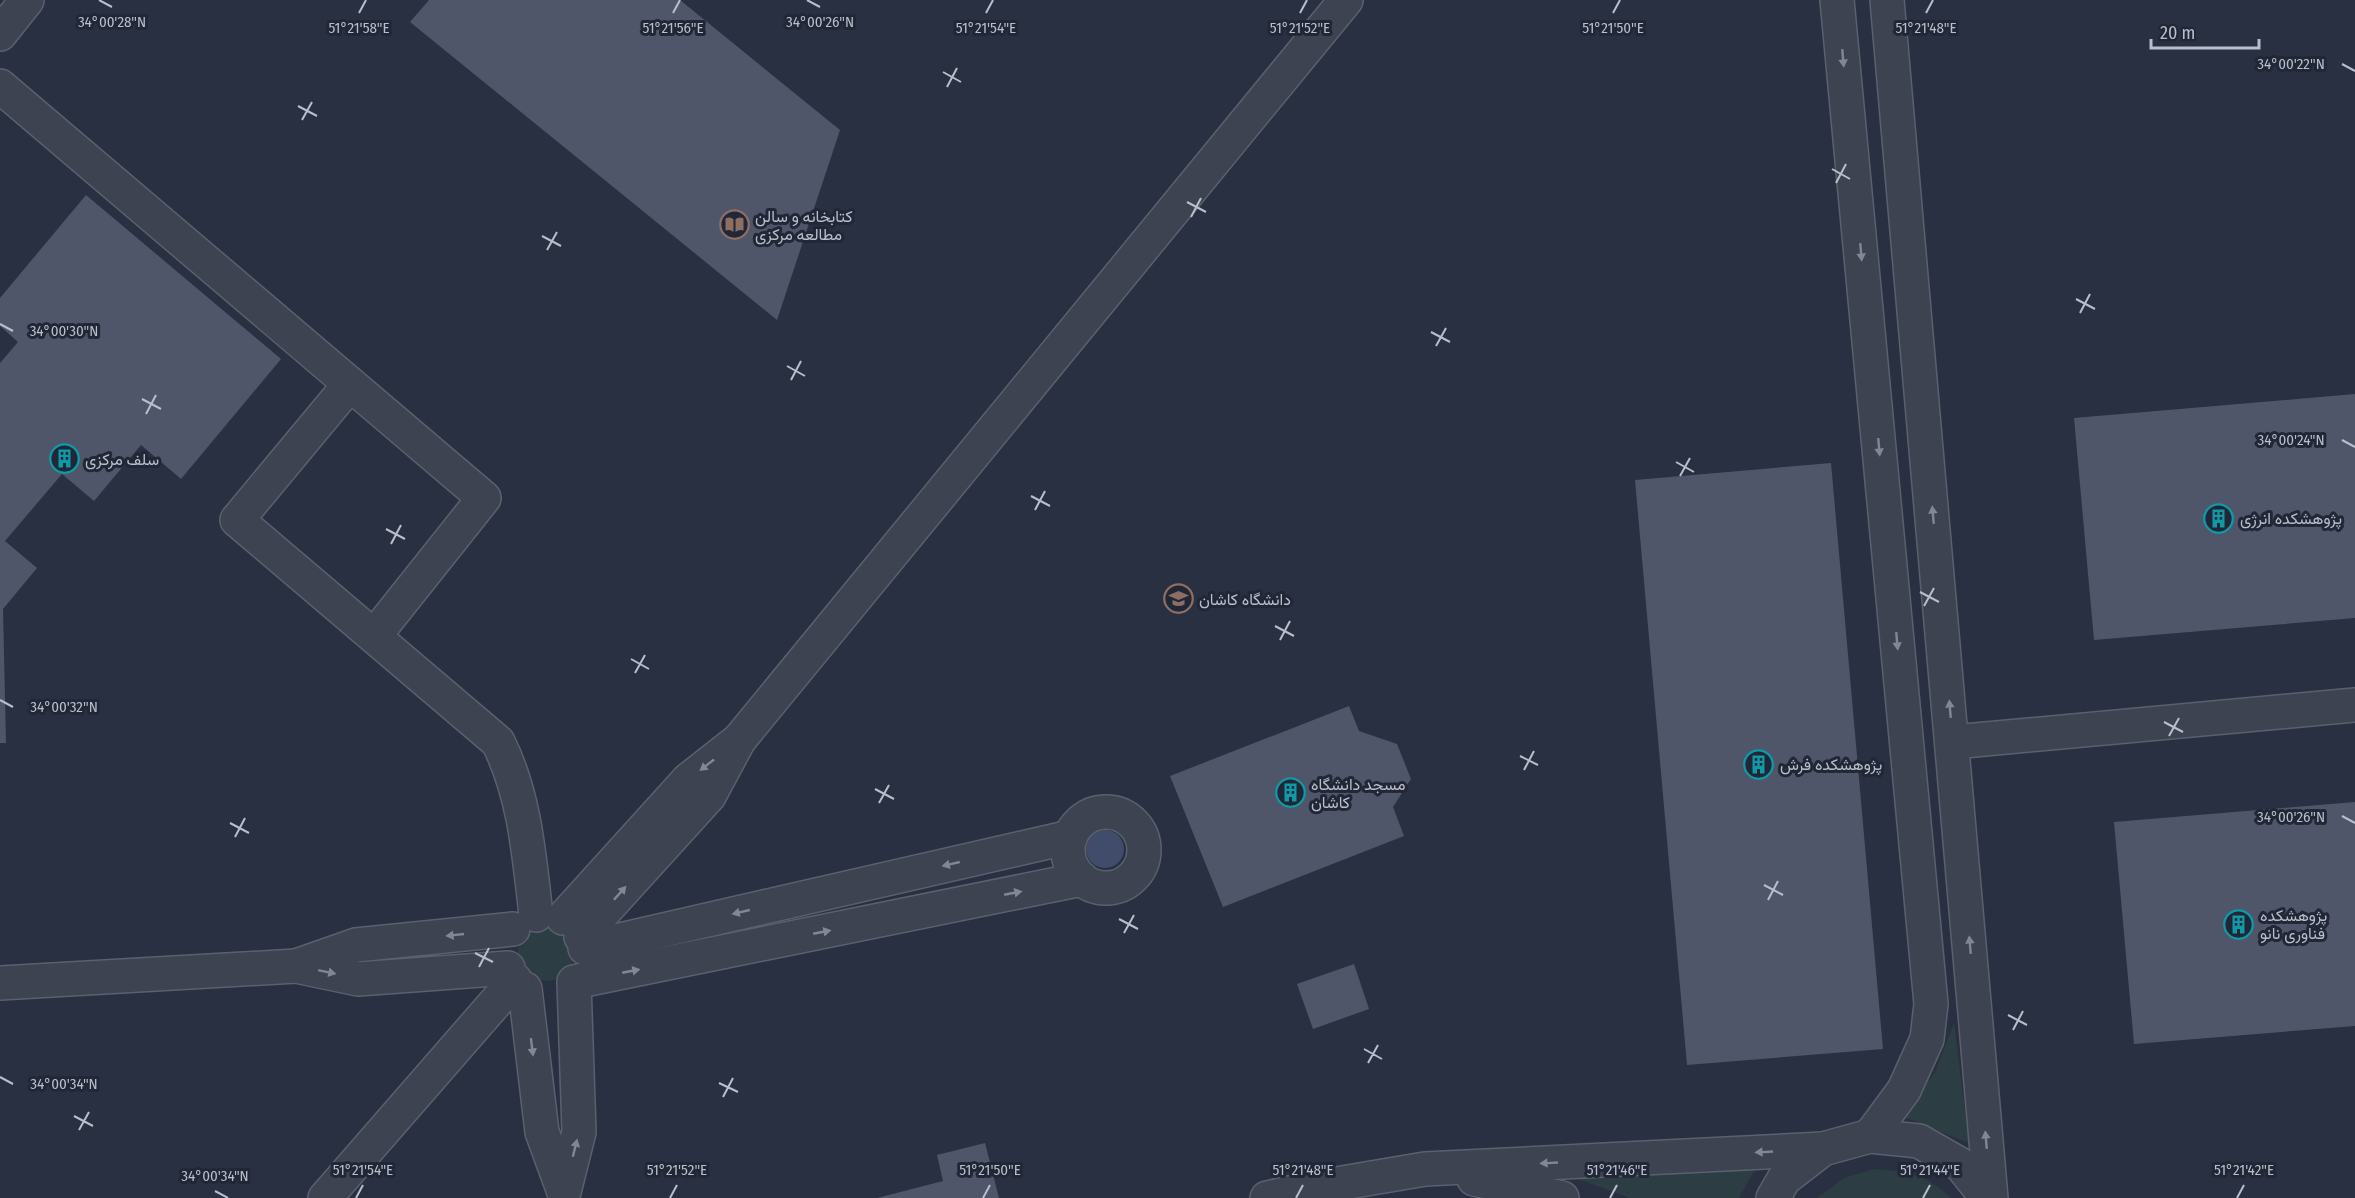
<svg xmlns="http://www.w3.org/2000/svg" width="2355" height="1198" font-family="'Fira Sans Condensed',Vazirmatn,sans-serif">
	<rect width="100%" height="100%" fill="#293041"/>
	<g fill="#2c3e43">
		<circle cx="546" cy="953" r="28"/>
		<path d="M1954 1023 1969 1143 1904 1117 1935 1072Z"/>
		<path d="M1756 1167 1739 1198H1630L1565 1174Z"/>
		<path d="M1874 1169C1908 1172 1926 1174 1951 1198H1817L1844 1178Z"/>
	</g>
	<circle fill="#404c69" cx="1105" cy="849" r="19"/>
	<g fill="#4f566a">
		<path d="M429 0H680L840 130 777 320 410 22Z"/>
		<path d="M86 195 281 359 181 479 141 445 94 501 62 474 5 541 37 568 3 609 6 743H0V363L18 342 0 326V298Z"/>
		<path d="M2355 394V618L2094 640 2074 418Z"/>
		<path d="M1831 463 1883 1049 1687 1065 1635 480Z"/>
		<path d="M1349 706 1359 731 1397 744 1411 779 1393 807 1404 836 1223 907 1170 776Z"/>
		<path d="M2355 802V1026L2134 1044 2114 822Z"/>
		<path d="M1354 964 1369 1009 1313 1029 1297 984Z"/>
		<path d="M985 1143 999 1198H877L943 1181 937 1155Z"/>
	</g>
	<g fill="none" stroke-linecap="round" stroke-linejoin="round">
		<defs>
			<g id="minor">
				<path d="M1837 0 1931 1004 1927 1039 1904 1090 1870 1136"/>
				<path d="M1887 0 1991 1198"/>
				<path d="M0 34 27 0"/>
				<path d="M0 86 484 498 375 635"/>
				<path d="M350 384 237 520 498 742C525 796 529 855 536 915"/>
				<path d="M739 740 1346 0"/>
				<path d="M1953 742 2355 705"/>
				<circle cx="1106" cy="850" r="38"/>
				<path d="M563 918 688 780 739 740 709 796 581 937"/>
				<path d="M585 948 1070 837"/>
				<path d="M508 968 358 979 296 966 356 945 513 929"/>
				<path d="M0 983 296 966"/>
				<path d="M525 989 542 1132 564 1192 579 1132 574 982 1082 879"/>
				<path d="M1474 1179 1562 1198"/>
				<path d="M325 1198 515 980"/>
				<path d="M1267 1198 1307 1189 1425 1169 1823 1149"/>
				<path d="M1773 1198 1784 1179 1823 1149 1870 1136 1919 1141 1961 1165 1987 1198"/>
			</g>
		</defs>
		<use href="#minor" stroke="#5b606e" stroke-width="36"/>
		<use href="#minor" stroke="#3d4351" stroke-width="33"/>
	</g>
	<defs><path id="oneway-solid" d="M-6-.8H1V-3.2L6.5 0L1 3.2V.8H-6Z" transform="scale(1.5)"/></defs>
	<g fill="#828794">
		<use href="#oneway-solid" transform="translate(1843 58) rotate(85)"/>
		<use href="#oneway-solid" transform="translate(1861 252) rotate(85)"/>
		<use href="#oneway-solid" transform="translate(1879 447) rotate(85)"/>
		<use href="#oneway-solid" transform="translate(1933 515) rotate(-95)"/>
		<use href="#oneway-solid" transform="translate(1897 641) rotate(85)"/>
		<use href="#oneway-solid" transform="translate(1950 709) rotate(-95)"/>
		<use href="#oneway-solid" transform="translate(707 765) rotate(142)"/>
		<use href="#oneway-solid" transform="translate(951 864) rotate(167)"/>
		<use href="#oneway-solid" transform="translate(620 893) rotate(-48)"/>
		<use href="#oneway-solid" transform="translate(1013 893) rotate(-11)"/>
		<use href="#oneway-solid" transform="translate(741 912) rotate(167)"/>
		<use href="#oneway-solid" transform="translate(822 932) rotate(-11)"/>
		<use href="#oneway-solid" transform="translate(455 935) rotate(174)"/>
		<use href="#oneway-solid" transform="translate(1970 945) rotate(-95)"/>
		<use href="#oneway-solid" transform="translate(631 971) rotate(-11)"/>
		<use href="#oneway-solid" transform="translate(327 972) rotate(12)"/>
		<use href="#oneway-solid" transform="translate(532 1047) rotate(83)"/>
		<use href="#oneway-solid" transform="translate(1986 1140) rotate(-95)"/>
		<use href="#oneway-solid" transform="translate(575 1148) rotate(-76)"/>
		<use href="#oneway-solid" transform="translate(1764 1152) rotate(177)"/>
		<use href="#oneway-solid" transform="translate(1549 1163) rotate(177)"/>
	</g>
	<path fill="none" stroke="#babecb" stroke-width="2" d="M99 0 112 7M807 0 820 7M359 13 366 0M673 13 680 0M986 13 993 0M1300 13 1307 0M1613 13 1620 0M1926 13 1933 0M2342 64 2355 71M943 72 961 82M947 87 957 68M298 106 317 116M302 120 312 102M1832 169 1850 179M1836 183 1846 164M1187 202 1206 212M1191 217 1201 198M542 236 561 246M547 250 557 232M2076 299 2095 309M2080 313 2090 294M0 324 13 331M1431 332 1450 342M1436 346 1446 328M787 366 805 376M791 380 801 361M142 399 161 409M146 414 156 395M2342 440 2355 447M1676 462 1694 472M1680 476 1690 458M1031 496 1050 506M1035 510 1045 491M386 529 405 539M391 544 401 525M1920 592 1939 602M1924 606 1934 588M1275 626 1294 636M1280 640 1290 621M631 659 649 669M635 673 645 655M0 700 13 707M2164 722 2183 732M2169 736 2179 718M1520 756 1538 765M1524 770 1534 751M875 789 894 799M879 803 889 785M2342 816 2355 823M230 823 249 833M235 837 245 818M1764 885 1783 895M1768 900 1778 881M1119 919 1138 929M1124 933 1134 915M475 953 493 962M479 967 489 948M2008 1015 2027 1025M2013 1030 2023 1011M1364 1049 1382 1059M1368 1063 1378 1045M0 1077 13 1084M719 1083 738 1092M723 1097 733 1078M74 1116 93 1126M79 1130 89 1112M215 1191 228 1198M356 1198 363 1185M670 1198 677 1185M983 1198 990 1185M1296 1198 1303 1185M1610 1198 1617 1185M1923 1198 1930 1185M2237 1198 2244 1185"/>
	<defs>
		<symbol id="library-ring" viewBox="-11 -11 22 22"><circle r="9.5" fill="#212737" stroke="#8d6e63" stroke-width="1.5"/><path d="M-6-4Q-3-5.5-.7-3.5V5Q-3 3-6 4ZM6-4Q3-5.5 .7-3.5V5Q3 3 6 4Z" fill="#8d6e63"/></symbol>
		<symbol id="building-ring" viewBox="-11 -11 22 22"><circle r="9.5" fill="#212737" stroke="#0f9aa8" stroke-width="1.5"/><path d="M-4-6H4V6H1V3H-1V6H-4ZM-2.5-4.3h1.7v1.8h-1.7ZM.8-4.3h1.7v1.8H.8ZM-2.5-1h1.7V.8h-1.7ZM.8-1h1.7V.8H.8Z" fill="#0f9aa8"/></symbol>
		<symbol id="university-ring" viewBox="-11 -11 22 22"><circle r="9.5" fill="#212737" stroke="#8d6e63" stroke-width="1.5"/><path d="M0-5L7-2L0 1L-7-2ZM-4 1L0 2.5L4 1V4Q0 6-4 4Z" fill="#8d6e63"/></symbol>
	</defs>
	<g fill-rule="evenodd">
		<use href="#library-ring" x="718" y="208" width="33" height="33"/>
		<use href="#building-ring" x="48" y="442" width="33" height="33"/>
		<use href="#building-ring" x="2202" y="502" width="33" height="33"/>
		<use href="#university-ring" x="1162" y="582" width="33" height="33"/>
		<use href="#building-ring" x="1742" y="748" width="33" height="33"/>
		<use href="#building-ring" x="1274" y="776" width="33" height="33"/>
		<use href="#building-ring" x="2222" y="908" width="33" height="33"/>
	</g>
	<g text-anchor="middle" stroke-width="6" stroke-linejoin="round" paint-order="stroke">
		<g font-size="16" fill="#babecb" stroke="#212737" text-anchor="start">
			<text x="755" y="222">کتابخانه و سالن<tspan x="755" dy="18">مطالعه مرکزی</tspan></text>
			<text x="85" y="465">سلف مرکزی</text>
			<text x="2240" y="524">پژوهشکده انرژی</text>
			<text x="1199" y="605">دانشگاه کاشان</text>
			<text x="1780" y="770">پژوهشکده فرش</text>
			<text x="1311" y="790">مسجد دانشگاه<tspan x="1311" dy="18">کاشان</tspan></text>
			<text x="2260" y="921">پژوهشکده<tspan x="2260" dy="18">فناوری نانو</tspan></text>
		</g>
	</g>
	<g font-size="15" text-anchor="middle" fill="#babecb" stroke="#212737" stroke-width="6" stroke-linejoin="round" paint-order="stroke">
		<text x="112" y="27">34°00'28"N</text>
		<text x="820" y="27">34°00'26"N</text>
		<text x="359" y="33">51°21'58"E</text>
		<text x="673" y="33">51°21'56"E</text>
		<text x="986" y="33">51°21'54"E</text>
		<text x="1300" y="33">51°21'52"E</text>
		<text x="1613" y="33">51°21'50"E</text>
		<text x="1926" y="33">51°21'48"E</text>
		<text x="2291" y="69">34°00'22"N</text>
		<text x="64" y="336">34°00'30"N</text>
		<text x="2291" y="445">34°00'24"N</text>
		<text x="64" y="712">34°00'32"N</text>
		<text x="2291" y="822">34°00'26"N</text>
		<text x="64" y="1089">34°00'34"N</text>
		<text x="363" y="1175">51°21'54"E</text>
		<text x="677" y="1175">51°21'52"E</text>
		<text x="990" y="1175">51°21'50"E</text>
		<text x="1303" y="1175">51°21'48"E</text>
		<text x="1617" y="1175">51°21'46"E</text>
		<text x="1930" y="1175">51°21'44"E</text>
		<text x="2244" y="1175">51°21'42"E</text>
		<text x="215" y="1181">34°00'34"N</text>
	</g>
	<path d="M2151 39v9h108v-9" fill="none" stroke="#babecb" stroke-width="3"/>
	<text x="2160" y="39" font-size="18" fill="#babecb" stroke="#212737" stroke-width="4.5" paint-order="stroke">20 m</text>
</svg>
